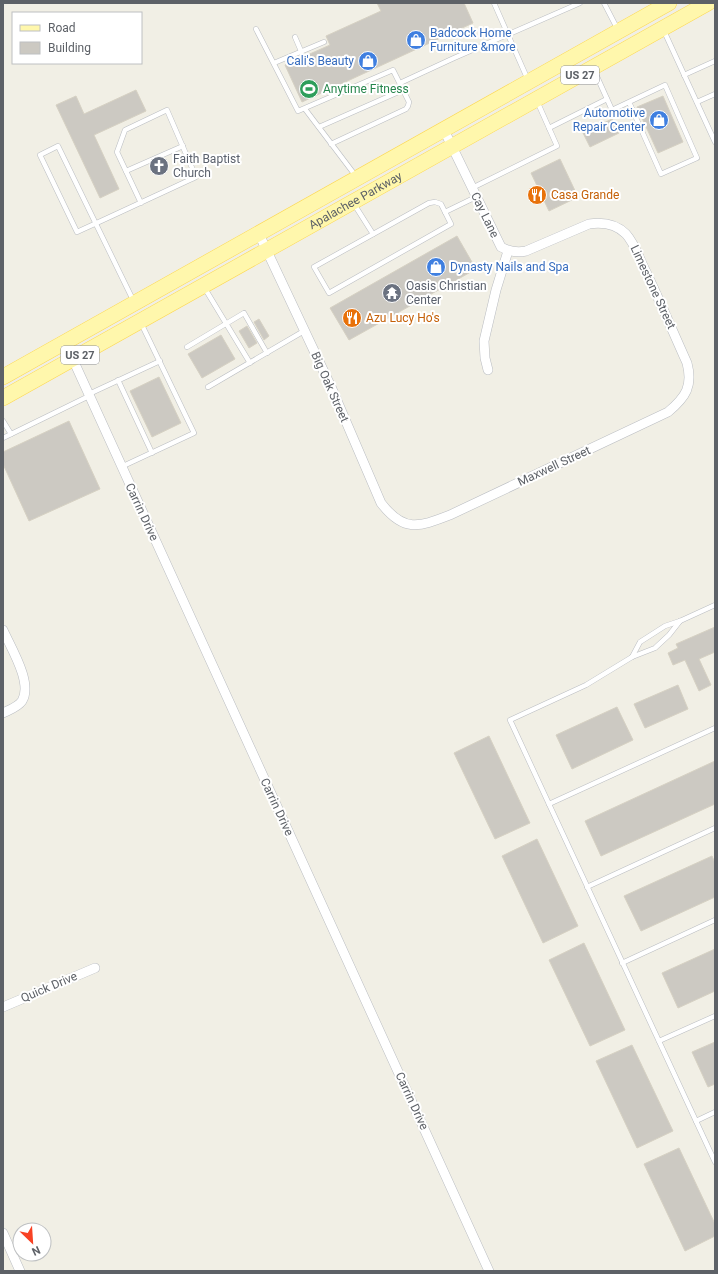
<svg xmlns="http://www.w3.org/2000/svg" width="718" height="1274" font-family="Roboto,sans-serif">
	<rect width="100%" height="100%" fill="#f1efe5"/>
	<g fill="#ccc9c2" stroke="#d6d1c3">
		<path d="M377 3H464L473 23 302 102 285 65 330 45 326 36 381 11Z"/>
		<path d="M136 90 146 111 94 135 119 189 100 198 56 105 76 96 84 114Z"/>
		<path d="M663 96 683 142 658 153 637 107Z"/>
		<path d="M612 119 619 133 590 147 583 133Z"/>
		<path d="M560 159 578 197 549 211 531 173Z"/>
		<path d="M457 236 476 269 349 340 330 308Z"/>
		<path d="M259 319 269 336 264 340 254 322Z"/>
		<path d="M247 326 257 343 249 348 239 331Z"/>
		<path d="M221 335 235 359 202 378 188 354Z"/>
		<path d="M159 377 181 423 152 437 130 391Z"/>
		<path d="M69 421 100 489 29 521 3 464V452Z"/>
		<path d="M715 627V652L699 659 711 685 699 691 685 660 673 665 668 653 678 648 676 644Z"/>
		<path d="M678 685 688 709 645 728 634 704Z"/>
		<path d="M617 707 633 740 572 769 556 735Z"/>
		<path d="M489 736 530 823 495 839 454 753Z"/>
		<path d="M715 761V804L601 856 585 821Z"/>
		<path d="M537 839 578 926 543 943 502 856Z"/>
		<path d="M712 856 715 863V897L641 931 624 896Z"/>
		<path d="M584 943 625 1030 590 1046 549 960Z"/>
		<path d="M715 949V991L678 1008 662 973Z"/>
		<path d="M715 1042V1084L708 1087 692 1052Z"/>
		<path d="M632 1045 673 1131 637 1148 596 1061Z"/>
		<path d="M679 1148 715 1224V1236L685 1251 644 1164Z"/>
	</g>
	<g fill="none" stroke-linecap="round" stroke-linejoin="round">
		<defs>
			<g id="lane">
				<path d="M494 3 528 80"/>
				<path d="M604 3 618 30"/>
				<path d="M256 29 298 111 393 70 409 102 408 106 406 109 331 144"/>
				<path d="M664 31 715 142"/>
				<path d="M295 37 301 51"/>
				<path d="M274 63 324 42"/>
				<path d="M594 70 612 110 665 85 697 158 661 174 629 102"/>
				<path d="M684 75 715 61"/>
				<path d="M400 83 454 58 580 3"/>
				<path d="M697 102 715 94"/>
				<path d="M305 109 355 175"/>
				<path d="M319 127 403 90"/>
				<path d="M549 128 607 99"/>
				<path d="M126 171 183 146"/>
				<path d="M472 188 557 146 537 101"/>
				<path d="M435 202 441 204 451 224 329 293 314 267 429 203Z"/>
				<path d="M354 204 373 234"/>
				<path d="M445 212 476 197"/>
				<path d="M204 287 250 363"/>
				<path d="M133 300 58 146 40 155 77 232C117 214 157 195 196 177L167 110 125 130 117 152 141 203"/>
				<path d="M187 347 244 313 267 353"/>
				<path d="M118 380 152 453"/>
				<path d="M208 387 304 331"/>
				<path d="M89 394 160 361"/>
				<path d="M3 421 11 434"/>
				<path d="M3 438 89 396"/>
				<path d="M121 467 194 433 141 323"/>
				<path d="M680 621 669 635 655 648 632 657 586 685 510 720 715 1162"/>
				<path d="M632 657 640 642 665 626 680 621 715 605"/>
				<path d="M549 804 715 728"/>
				<path d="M587 887 715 828"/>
				<path d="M622 963 715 920"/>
				<path d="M659 1041 715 1016"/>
				<path d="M696 1121 715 1112"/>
			</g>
			<g id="street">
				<path d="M259 234 332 389 381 503C404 533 419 527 450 515L668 412C686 397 693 386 687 363 673 332 660 301 645 270 639 258 635 244 626 234 616 224 603 222 589 224L526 251C517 253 510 252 501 247L444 130"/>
				<path d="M65 342 489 1271"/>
				<path d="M488 370 485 358 484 341 496 290 508 251"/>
				<path d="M3 630C11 648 33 683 22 701 18 707 9 710 3 713"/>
				<path d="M3 1007 95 968"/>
				<path d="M3 1233 20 1271"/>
			</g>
			<g id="primary">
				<path d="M3 377 669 3"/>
				<path id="s1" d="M3 398 708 3"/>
			</g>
		</defs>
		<use href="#lane" stroke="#babdc2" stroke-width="5.5"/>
		<use href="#street" stroke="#babdc2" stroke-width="10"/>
		<use href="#primary" stroke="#fdd852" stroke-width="16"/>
		<use href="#lane" stroke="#fff" stroke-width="4.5"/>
		<use href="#street" stroke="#fff" stroke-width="9"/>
		<use href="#primary" stroke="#fff7ac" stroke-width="15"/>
	</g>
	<defs>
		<symbol id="shop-disc" viewBox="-11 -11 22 22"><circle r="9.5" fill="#3f7fe0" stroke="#fff"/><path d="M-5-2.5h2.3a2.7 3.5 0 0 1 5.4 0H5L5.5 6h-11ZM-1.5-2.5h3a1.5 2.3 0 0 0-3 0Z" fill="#fff"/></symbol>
		<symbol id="stadium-disc" viewBox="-11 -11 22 22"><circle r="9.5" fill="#2e9e5b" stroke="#fff"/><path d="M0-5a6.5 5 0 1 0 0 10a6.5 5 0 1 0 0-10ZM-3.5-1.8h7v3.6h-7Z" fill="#fff"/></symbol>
		<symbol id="church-disc" viewBox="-11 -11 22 22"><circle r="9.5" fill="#6b7280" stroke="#fff"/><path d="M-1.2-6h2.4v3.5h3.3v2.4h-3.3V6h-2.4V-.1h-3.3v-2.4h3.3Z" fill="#fff"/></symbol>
		<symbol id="restaurant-disc" viewBox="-11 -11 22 22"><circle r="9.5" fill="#e8710a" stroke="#fff"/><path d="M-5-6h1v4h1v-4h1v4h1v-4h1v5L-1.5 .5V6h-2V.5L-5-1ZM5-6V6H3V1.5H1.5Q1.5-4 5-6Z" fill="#fff"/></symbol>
		<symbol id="temple-disc" viewBox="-11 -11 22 22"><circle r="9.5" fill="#6b7280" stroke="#fff"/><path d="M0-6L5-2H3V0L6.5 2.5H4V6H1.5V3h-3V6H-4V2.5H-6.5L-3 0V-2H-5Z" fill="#fff"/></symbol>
	</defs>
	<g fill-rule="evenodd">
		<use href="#shop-disc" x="405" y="29" width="22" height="22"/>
		<use href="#shop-disc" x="357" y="50" width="22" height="22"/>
		<use href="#stadium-disc" x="298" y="78" width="22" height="22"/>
		<use href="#shop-disc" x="648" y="109" width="22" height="22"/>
		<use href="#church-disc" x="148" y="155" width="22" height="22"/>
		<use href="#restaurant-disc" x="526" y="184" width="22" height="22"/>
		<use href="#shop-disc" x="425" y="256" width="22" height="22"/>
		<use href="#temple-disc" x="381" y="282" width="22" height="22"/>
		<use href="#restaurant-disc" x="341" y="307" width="22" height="22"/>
	</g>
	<g text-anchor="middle" stroke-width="4" stroke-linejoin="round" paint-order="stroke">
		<g fill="#fff" stroke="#8e9095" stroke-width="1">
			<rect x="561" y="66" width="38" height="18" rx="3"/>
			<rect x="61" y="346" width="38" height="18" rx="3"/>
		</g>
		<g font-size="11" font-weight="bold" fill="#5d6167">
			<text x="580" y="79">US 27</text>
			<text x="80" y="359">US 27</text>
		</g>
		<g font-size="12" fill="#366cbe" stroke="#fff" text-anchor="start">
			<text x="430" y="37">Badcock Home<tspan x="430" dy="14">Furniture &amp;more</tspan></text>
			<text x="354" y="65" text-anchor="end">Cali's Beauty</text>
			<text x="645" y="117" text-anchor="end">Automotive<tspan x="645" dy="14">Repair Center</tspan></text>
			<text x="450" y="271">Dynasty Nails and Spa</text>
		</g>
		<g font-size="12" fill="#27864d" stroke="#fff" text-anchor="start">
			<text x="323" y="93">Anytime Fitness</text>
		</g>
		<g font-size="12" fill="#5b616d" stroke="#fff" text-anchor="start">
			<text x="173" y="163">Faith Baptist<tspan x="173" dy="14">Church</tspan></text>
			<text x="406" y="290">Oasis Christian<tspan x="406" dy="14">Center</tspan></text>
		</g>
		<g font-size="12" fill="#c56008" stroke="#fff" text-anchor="start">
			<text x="551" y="199">Casa Grande</text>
			<text x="366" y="322">Azu Lucy Ho's</text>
		</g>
		<g font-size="12" fill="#5d6167" stroke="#fff">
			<text dy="4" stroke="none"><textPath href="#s1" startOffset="404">Apalachee Parkway</textPath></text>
			<text transform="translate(485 215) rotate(64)" y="4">Cay Lane</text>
			<text transform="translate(653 287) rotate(65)" y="4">Limestone Street</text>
			<text transform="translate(330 387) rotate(66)" y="4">Big Oak Street</text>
			<text transform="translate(554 466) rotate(-25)" y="4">Maxwell Street</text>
			<text transform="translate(142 512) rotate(65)" y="4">Carrin Drive</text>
			<text transform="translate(277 807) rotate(65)" y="4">Carrin Drive</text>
			<text transform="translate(49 987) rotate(-23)" y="4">Quick Drive</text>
			<text transform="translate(412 1101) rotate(65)" y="4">Carrin Drive</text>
		</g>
	</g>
	<rect width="718" height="1274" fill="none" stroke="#5d6167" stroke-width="8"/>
	<rect x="12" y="12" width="130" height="52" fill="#ffffff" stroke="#bec0c2"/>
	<rect x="20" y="25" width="20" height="6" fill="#fff7ac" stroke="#bec0c2"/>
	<text x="48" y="32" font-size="12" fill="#5d6167">Road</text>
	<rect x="20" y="42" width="20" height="12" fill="#ccc9c2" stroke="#bec0c2"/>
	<text x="48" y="52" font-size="12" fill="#5d6167">Building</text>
	<g transform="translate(32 1242) rotate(155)"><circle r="19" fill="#ffffff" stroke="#bec0c2"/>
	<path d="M0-3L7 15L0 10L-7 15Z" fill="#f84224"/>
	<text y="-6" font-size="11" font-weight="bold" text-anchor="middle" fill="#5d6167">N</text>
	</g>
</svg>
